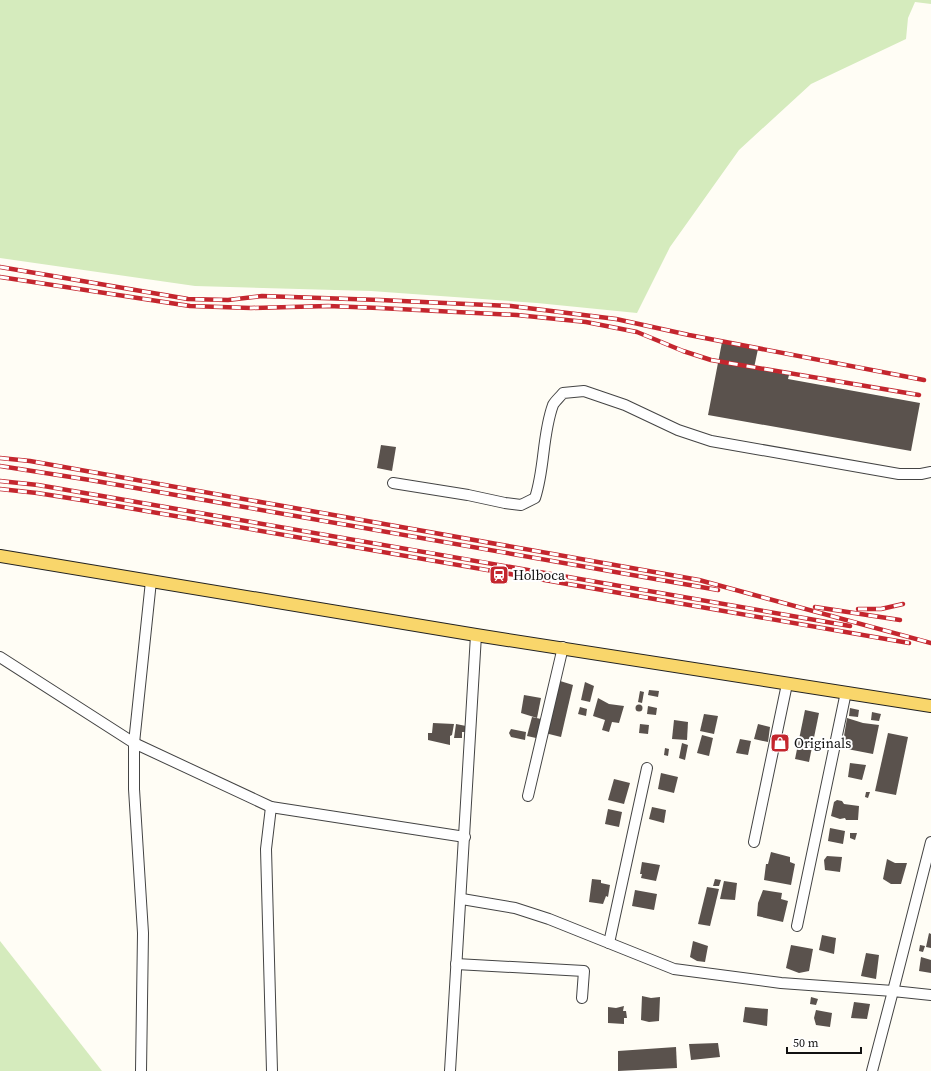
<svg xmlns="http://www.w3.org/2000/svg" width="931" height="1071" font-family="'Source Serif 4',serif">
	<rect width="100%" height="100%" fill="#fffdf5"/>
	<g fill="#d5ebbd">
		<path d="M0 0H931V4L915 2 908 18 906 39 811 84 739 150 670 247 637 313 537 303 371 291 195 286 0 258Z"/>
		<path d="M0 941 102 1071H0Z"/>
	</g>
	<g fill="#5a524d">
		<path d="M722 342 758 349 754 368 789 375 788 379 920 403 911 451 708 415Z"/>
		<path d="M381 445 396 447 392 471 377 468Z"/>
		<path d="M557 680 573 685 561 737 545 733Z"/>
		<path d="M585 682 594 686 590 702 581 700Z"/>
		<path d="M649 690 659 691 658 697 648 695Z"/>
		<path d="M640 691 644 692 642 703 638 702Z"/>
		<path d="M524 695 541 698 537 718 521 713Z"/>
		<path d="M598 698 609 704 624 706 619 723 612 722 609 732 602 730 605 720 593 716Z"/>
		<circle cx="639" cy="708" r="3.5"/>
		<path d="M648 706 657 708 656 715 647 714Z"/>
		<path d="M580 707 587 709 586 716 578 714Z"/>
		<path d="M850 708 859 710 858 717 849 716Z"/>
		<path d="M805 710 819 713 809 762 795 759Z"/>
		<path d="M872 712 881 714 879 721 871 720Z"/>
		<path d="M704 714 718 716 714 734 700 731Z"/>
		<path d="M532 717 541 719 536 738 527 736Z"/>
		<path d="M847 718 863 723 879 725 873 754 842 748Z"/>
		<path d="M674 720 688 722 687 740 672 739Z"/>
		<path d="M433 723 454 724 452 735 450 736V745L428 740V733H432Z"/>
		<path d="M456 724 466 726 465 732H462V738H454Z"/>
		<path d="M640 724 649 725 648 734 639 733Z"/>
		<path d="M758 724 770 727 768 742 754 739Z"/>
		<path d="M511 729 526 732 525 740 511 737 509 733Z"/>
		<path d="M888 733 908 737 896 795 875 791Z"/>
		<path d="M702 735 713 738 709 756 697 753Z"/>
		<path d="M740 739 751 741 748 755 736 753Z"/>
		<path d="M682 743 688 745 685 760 679 758Z"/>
		<path d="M665 748 669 749 668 756 664 755Z"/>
		<path d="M850 763 866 765 862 780 848 777Z"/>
		<path d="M661 773 678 777 674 793 658 789Z"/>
		<path d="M614 779 630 783 624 804 608 800Z"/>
		<path d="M866 792H870L868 798 865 797Z"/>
		<path d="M837 800 842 801 844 804 859 806 858 820H846L845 818 840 819 831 816 834 802Z"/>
		<path d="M652 807 666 810 664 823 649 819Z"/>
		<path d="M608 809 622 812 619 827 605 824Z"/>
		<path d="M830 828 845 831 843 844 828 841Z"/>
		<path d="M850 833H857L855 840 850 838Z"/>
		<path d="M771 852 790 857V862L795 864 791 885 764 880 766 864H768Z"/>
		<path d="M827 856 842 857 840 872 825 870 824 860Z"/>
		<path d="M887 859 895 863H907L901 884H891L883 879Z"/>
		<path d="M642 862 660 865 656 881 641 878 642 874H640Z"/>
		<path d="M592 879 601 880V883L610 885 608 897 606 896 603 904 589 902Z"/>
		<path d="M715 879 721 880 719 886H713Z"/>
		<path d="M724 881 737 883 735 900 720 899Z"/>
		<path d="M707 887 719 889 710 926 698 924Z"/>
		<path d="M635 890 657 894 654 910 632 906Z"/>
		<path d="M763 890 782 893 781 899 788 901 783 922 757 916 758 903Z"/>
		<path d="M929 933 931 934V948L926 947Z"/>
		<path d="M822 935 836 938 834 954 819 950Z"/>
		<path d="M693 941 708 946 705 962 697 961 690 957Z"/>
		<path d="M791 945 813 949 809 971 799 973 786 968Z"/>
		<path d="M920 945 925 946 923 952 919 951Z"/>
		<path d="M866 953 879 955 876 979 861 976Z"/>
		<path d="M921 957 931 960V973L919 971Z"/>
		<path d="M642 996 651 998 660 997 659 1021 649 1022 641 1020Z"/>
		<path d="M811 997 818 999 816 1005 810 1004Z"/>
		<path d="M854 1002 870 1004 867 1019 851 1018Z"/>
		<path d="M624 1006 623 1011H626L627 1018H624V1024L608 1023V1007L616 1008Z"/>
		<path d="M745 1007 768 1009 767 1026 743 1022Z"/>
		<path d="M816 1010 832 1013 830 1027 816 1025 814 1018Z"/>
		<path d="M718 1043 720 1057 691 1060 689 1044Z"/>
		<path d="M676 1047 677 1068 618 1071V1051Z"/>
	</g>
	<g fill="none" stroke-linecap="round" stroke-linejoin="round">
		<defs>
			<g id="minor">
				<path d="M393 483 468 495 505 503 521 505 535 498C545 468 542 435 553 405 555 401 560 397 563 393L584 391 625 405 678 430 711 441 899 474H921L931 472"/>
				<path d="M0 657 134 743 271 807 465 837"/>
				<path d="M528 796 563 647"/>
				<path d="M271 807 266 849 272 1071"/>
				<path d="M754 842 787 684"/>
				<path d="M462 899 515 908 549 919 674 969 781 983 893 991 931 842"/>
				<path d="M797 926 846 692"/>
				<path d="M609 943 647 768"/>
				<path d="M456 964 584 971 582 998"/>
				<path d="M141 1071 143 933 134 789V743L151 581"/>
				<path d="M450 1071 476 635"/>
				<path d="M872 1071 893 991 931 995"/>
			</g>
			<path id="major" d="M0 556 476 635 931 706"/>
		</defs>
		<use href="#minor" stroke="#444" stroke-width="12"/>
		<use href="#major" stroke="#222" stroke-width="14"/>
		<use href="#minor" stroke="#fff" stroke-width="10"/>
		<use href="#major" stroke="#f9d66b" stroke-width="12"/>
		<defs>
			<g id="rail">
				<path d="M0 267 188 299 228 300 262 296 380 300 511 306 616 319 689 335 924 380"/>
				<path d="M0 277 190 306 251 308 328 306 379 308 517 315 586 322 637 332 683 351 711 360 919 395"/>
				<path d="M0 458 30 461 699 580 931 643"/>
				<path d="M0 466 90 480 718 590"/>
				<path d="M0 481 38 485 102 496 850 626"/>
				<path d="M0 489 37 493 94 502 909 643"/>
				<path d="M815 607 900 620"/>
				<path d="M858 609H881L903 604"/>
			</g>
		</defs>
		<use href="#rail" stroke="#c4262e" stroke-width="4.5"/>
		<use href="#rail" stroke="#fff" stroke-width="3" stroke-dasharray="9" stroke-linecap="butt"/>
	</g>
	<defs>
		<symbol id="station-square" viewBox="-11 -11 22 22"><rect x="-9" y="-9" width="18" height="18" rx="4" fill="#c4262e" stroke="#fff"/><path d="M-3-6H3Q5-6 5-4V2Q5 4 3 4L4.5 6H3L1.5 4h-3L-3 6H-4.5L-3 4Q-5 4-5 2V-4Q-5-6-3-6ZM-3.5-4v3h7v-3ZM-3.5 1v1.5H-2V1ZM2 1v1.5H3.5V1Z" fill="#fff"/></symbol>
		<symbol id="shop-square" viewBox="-11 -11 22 22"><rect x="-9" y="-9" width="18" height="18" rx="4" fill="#c4262e" stroke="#fff"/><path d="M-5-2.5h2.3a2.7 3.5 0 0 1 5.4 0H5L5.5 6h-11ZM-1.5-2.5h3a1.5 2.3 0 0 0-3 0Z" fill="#fff"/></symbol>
	</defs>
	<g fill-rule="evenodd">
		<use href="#station-square" x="488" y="564" width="22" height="22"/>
		<use href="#shop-square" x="769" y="732" width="22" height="22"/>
	</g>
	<g text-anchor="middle" stroke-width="4" stroke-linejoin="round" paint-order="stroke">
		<g font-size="14" fill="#111" stroke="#fff" text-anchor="start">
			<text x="513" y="580">Holboca</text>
			<text x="794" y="748">Originals</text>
		</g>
	</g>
	<path d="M787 1047v6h74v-6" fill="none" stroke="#111111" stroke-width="2"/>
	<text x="793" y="1047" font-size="12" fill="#111111" stroke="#ffffff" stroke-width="3" paint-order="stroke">50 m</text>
</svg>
